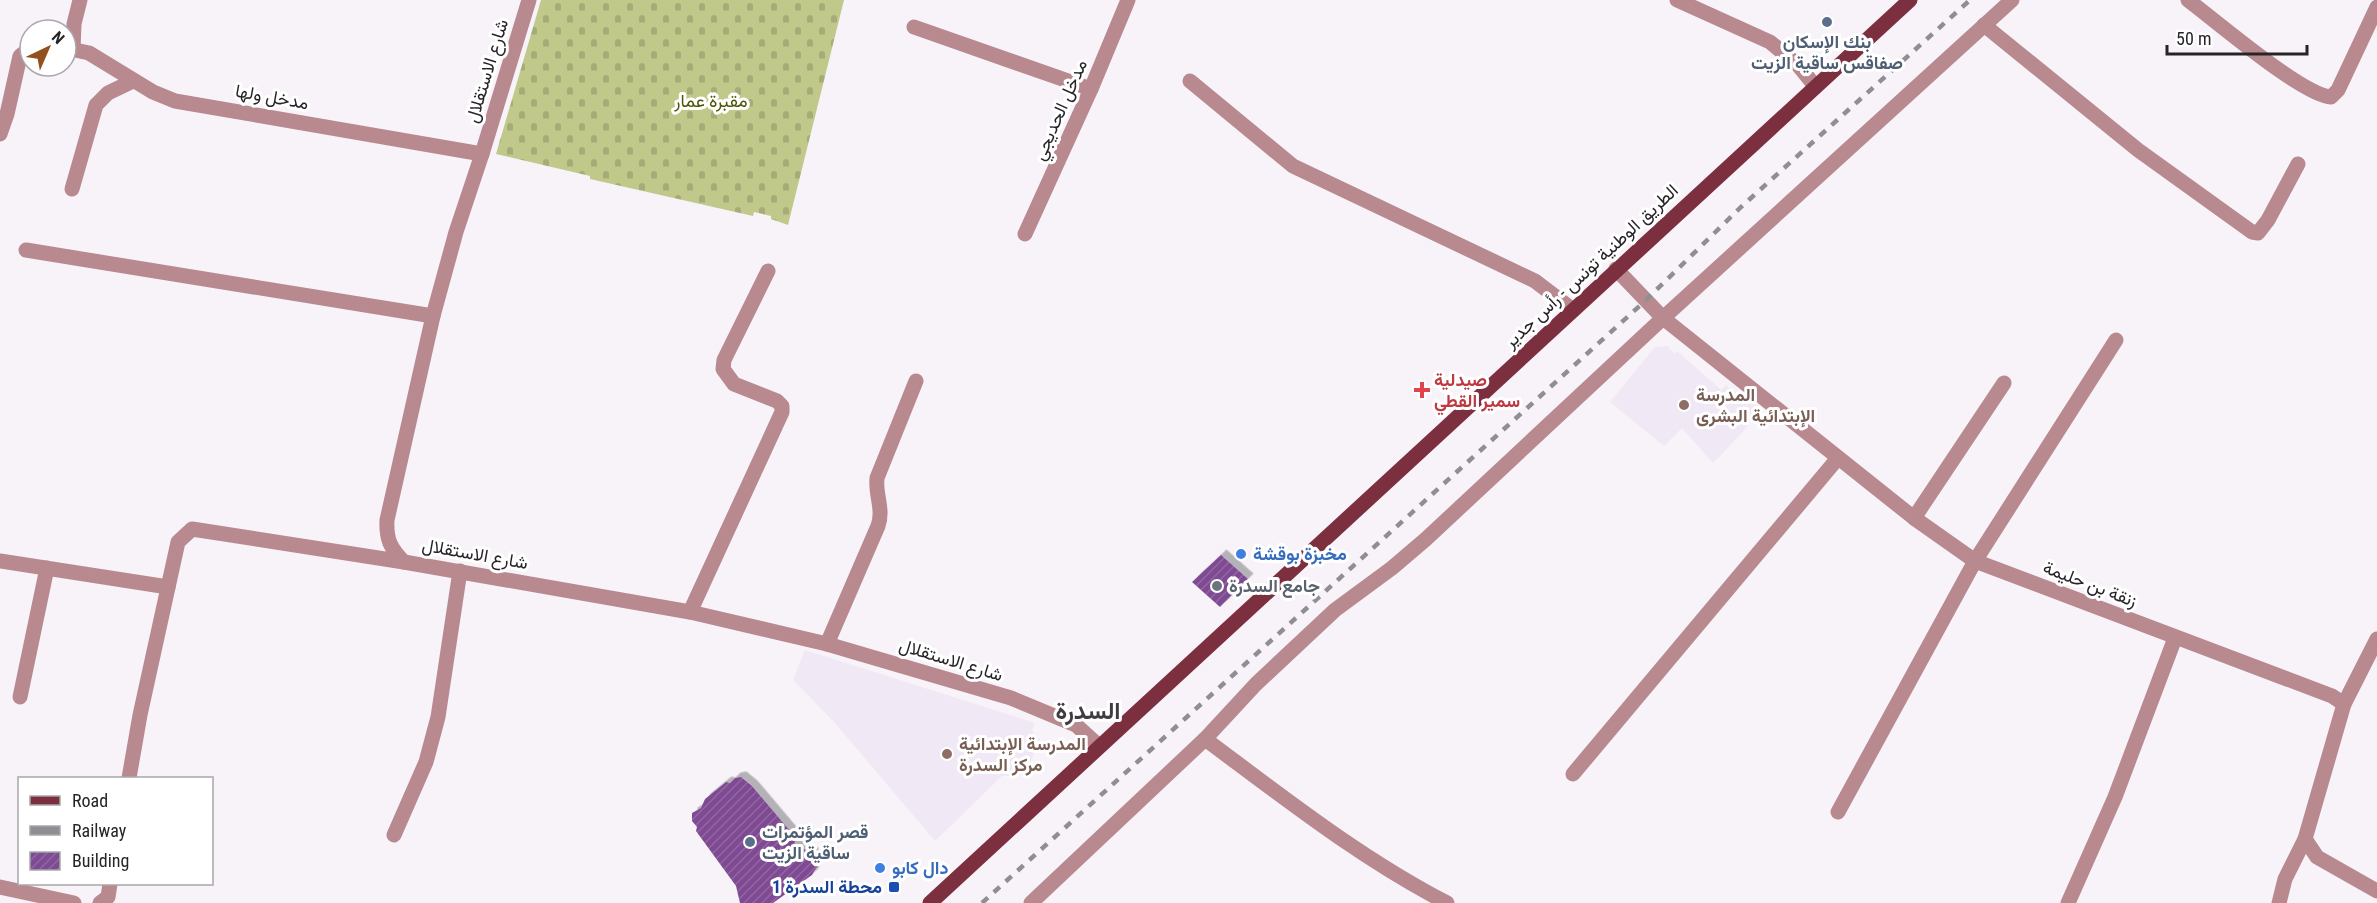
<svg xmlns="http://www.w3.org/2000/svg" width="2377" height="903" font-family="'Roboto Condensed',Vazirmatn,sans-serif">
	<defs>
		<pattern id="cemetery-stones" width="16" height="16" patternUnits="userSpaceOnUse" patternTransform="scale(1.5)"><rect width="16" height="16" fill="#c1c98a"/><path d="M2 7V4a2 2 0 0 1 4 0v3zM10 15v-3a2 2 0 0 1 4 0v3z" fill="#a6ac77"/></pattern>
		<pattern id="building-hatch" width="6" height="6" patternUnits="userSpaceOnUse" patternTransform="scale(1.5)"><rect width="6" height="6" fill="#7f4a94"/><path d="M-1 1l2-2M0 6l6-6M5 7l2-2" fill="none" stroke="#8f679e"/></pattern>
		<filter id="shadow"><feDropShadow dx="5.5" dy="-5.5" stdDeviation="0" flood-color="#0004"/></filter>
	</defs>
	<rect width="100%" height="100%" fill="#f7f3f9"/>
	<g fill="#f1e8f5">
		<path d="M1668 346 1674 354 1677 351 1721 390 1726 385 1741 397 1760 407 1742 433 1713 463 1682 428 1664 446 1610 402 1655 347Z"/>
		<path d="M805 650 1035 723 1032 731 1040 739 1029 766 1021 775 1002 776 935 841 835 723 793 680Z"/>
	</g>
	<path fill="url(#cemetery-stones)" d="M541 0H844L788 225 771 219V216L754 212 753 216 590 179V176L496 154Z"/>
	<g fill="url(#building-hatch)" filter="url(#shadow)">
		<path d="M1221 555 1248 579 1220 607 1192 582Z"/>
		<path d="M741 777 752 786 796 838 794 845 813 853V858L820 862 812 875 773 903H740L736 886 696 831 697 827 692 821V813L701 808 705 799 726 782 730 783 735 778Z"/>
	</g>
	<g fill="none" stroke-linecap="round" stroke-linejoin="round">
		<g stroke="#b88a8f" stroke-width="15">
			<path d="M529 0 482 154 456 232 433 316 387 520C386 539 390 548 404 562L690 612 827 644 1011 698 1076 725 1099 746"/>
			<path d="M1677 0 1770 42 1798 65 1815 86"/>
			<path d="M2188 0C2216 21 2302 95 2331 97L2338 90 2377 7"/>
			<path d="M1984 25 2138 150 2252 232 2258 233 2268 220 2298 164"/>
			<path d="M914 27 1091 89"/>
			<path d="M66 48 89 53 153 92 175 101 482 154"/>
			<path d="M73 50 74 24 80 0"/>
			<path d="M1190 81 1293 166 1535 281 1573 310"/>
			<path d="M0 134 7 114 20 56 30 48"/>
			<path d="M72 189 96 105 108 93 133 81"/>
			<path d="M1025 234 1091 89 1128 0"/>
			<path d="M26 250 433 316"/>
			<path d="M1616 269 1663 318 1914 518 1975 561 2332 696 2344 704 2305 839 2317 857 2377 891"/>
			<path d="M1914 518 2004 383"/>
			<path d="M0 561 168 587"/>
			<path d="M690 612 782 412V406L777 401 734 384 723 369 724 360 768 271"/>
			<path d="M827 644 878 526C884 509 875 495 877 478L916 381"/>
			<path d="M20 697 47 568"/>
			<path d="M2344 704 2377 639"/>
			<path d="M1205 739C1283 797 1360 858 1447 903"/>
			<path d="M1573 774 1838 458"/>
			<path d="M129 778 140 715 178 542 192 529 404 562"/>
			<path d="M1838 812 1975 561 2116 340"/>
			<path d="M394 835 426 762 438 717 460 571"/>
			<path d="M0 887 74 903"/>
			<path d="M100 903 108 897 110 884"/>
			<path d="M1031 903 1205 739 1256 684 1335 610 1392 568 1426 539 1663 318 2012 0"/>
			<path d="M2068 903 2115 797 2175 638"/>
			<path d="M2279 903 2285 879 2305 839"/>
		</g>
		<path stroke="#7c2f3f" stroke-width="15" d="M930 903 1910 0"/>
		<path stroke="#918e93" stroke-width="4.5" stroke-dasharray="8 8" stroke-linecap="butt" d="M982 903 1645 301 1741 207 1970 0"/>
	</g>
	<g fill="#5c6f8a" stroke="#fff" stroke-width="2">
		<circle cx="1827" cy="22" r="6"/>
		<circle cx="750" cy="842" r="6"/>
	</g>
	<path fill="#e0444e" stroke="#fff" stroke-width="2" d="M1419 381h6v6h6v6h-6v6h-6v-6h-6v-6h6z"/>
	<g fill="#8d6e63" stroke="#fff" stroke-width="2">
		<circle cx="1684" cy="405" r="6"/>
		<circle cx="947" cy="754" r="6"/>
	</g>
	<g fill="#3f7fe0" stroke="#fff" stroke-width="2">
		<circle cx="1241" cy="554" r="6"/>
		<circle cx="880" cy="868" r="6"/>
	</g>
	<circle fill="#6b7280" stroke="#fff" stroke-width="2" cx="1217" cy="586" r="6"/>
	<rect fill="#1a4fb4" stroke="#fff" stroke-width="2" x="888" y="881" width="12" height="12" rx="3"/>
	<g text-anchor="middle" stroke-width="6" stroke-linejoin="round" paint-order="stroke">
		<g font-size="18" font-weight="bold" fill="#4e5e75" stroke="#fff">
			<text x="1827" y="48">بنك الإسكان<tspan x="1827" dy="21">صفاقس ساقية الزيت</tspan></text>
			<text x="762" y="838" text-anchor="start">قصر المؤتمرات<tspan x="762" dy="21">ساقية الزيت</tspan></text>
		</g>
		<g font-size="18" fill="#262427" stroke="#fff">
			<text transform="translate(487 71) rotate(-73)" y="6">شارع الاستقلال</text>
			<text transform="translate(272 97) rotate(10)" y="6">مدخل ولها</text>
			<text transform="translate(1060 110) rotate(-66)" y="6">مدخل الحديجي</text>
			<text transform="translate(1591 266) rotate(-43)" y="6">الطريق الوطنية تونس - رأس جدير</text>
			<text transform="translate(475 554) rotate(10)" y="6">شارع الاستقلال</text>
			<text transform="translate(2090 584) rotate(21)" y="6">زنقة بن حليمة</text>
			<text transform="translate(951 660) rotate(17)" y="6">شارع الاستقلال</text>
		</g>
		<g font-size="18" fill="#505607" stroke="#fff">
			<text x="711" y="107">مقبرة عمار</text>
		</g>
		<g font-size="18" font-weight="bold" fill="#be3a42" stroke="#fff" text-anchor="start">
			<text x="1434" y="386">صيدلية<tspan x="1434" dy="21">سمير القطي</tspan></text>
		</g>
		<g font-size="18" font-weight="bold" fill="#785e54" stroke="#fff" text-anchor="start">
			<text x="1696" y="401">المدرسة<tspan x="1696" dy="21">الإبتدائية البشرى</tspan></text>
			<text x="959" y="750">المدرسة الإبتدائية<tspan x="959" dy="21">مركز السدرة</tspan></text>
		</g>
		<g font-size="18" font-weight="bold" fill="#366cbe" stroke="#fff" text-anchor="start">
			<text x="1253" y="560">مخبزة بوقشة</text>
			<text x="892" y="874">دال كابو</text>
		</g>
		<g font-size="18" font-weight="bold" fill="#5b616d" stroke="#fff" text-anchor="start">
			<text x="1229" y="592">جامع السدرة</text>
		</g>
		<g font-size="18" font-weight="bold" fill="#164399" stroke="#fff" text-anchor="end">
			<text x="882" y="893">محطة السدرة 1</text>
		</g>
		<g font-size="24" font-weight="bold" fill="#403c41" stroke="#fff">
			<text x="1088" y="719">السدرة</text>
		</g>
	</g>
	<rect x="18" y="777" width="195" height="108" fill="#ffffff" stroke="#a8a7a9" stroke-width="1.5"/>
	<rect x="30" y="796" width="30" height="9" fill="#7c2f3f" stroke="#a8a7a9" stroke-width="1.5"/>
	<text x="72" y="807" font-size="18" fill="#262427">Road</text>
	<rect x="30" y="826" width="30" height="9" fill="#918e93" stroke="#a8a7a9" stroke-width="1.5"/>
	<text x="72" y="837" font-size="18" fill="#262427">Railway</text>
	<rect x="30" y="852" width="30" height="18" fill="url(#building-hatch)" stroke="#a8a7a9" stroke-width="1.5"/>
	<text x="72" y="867" font-size="18" fill="#262427">Building</text>
	<g transform="translate(48 48) rotate(44)"><circle r="28" fill="#ffffff" stroke="#a8a7a9" stroke-width="1.5"/>
	<path d="M0-4.5L10 22L0 15L-10 22Z" fill="#91501d"/>
	<text y="-9" font-size="16" font-weight="bold" text-anchor="middle" fill="#262427">N</text>
	</g>
	<path d="M2167 45v9h140v-9" fill="none" stroke="#262427" stroke-width="3"/>
	<text x="2176" y="45" font-size="18" fill="#262427" stroke="#ffffff" stroke-width="4.5" paint-order="stroke">50 m</text>
</svg>
